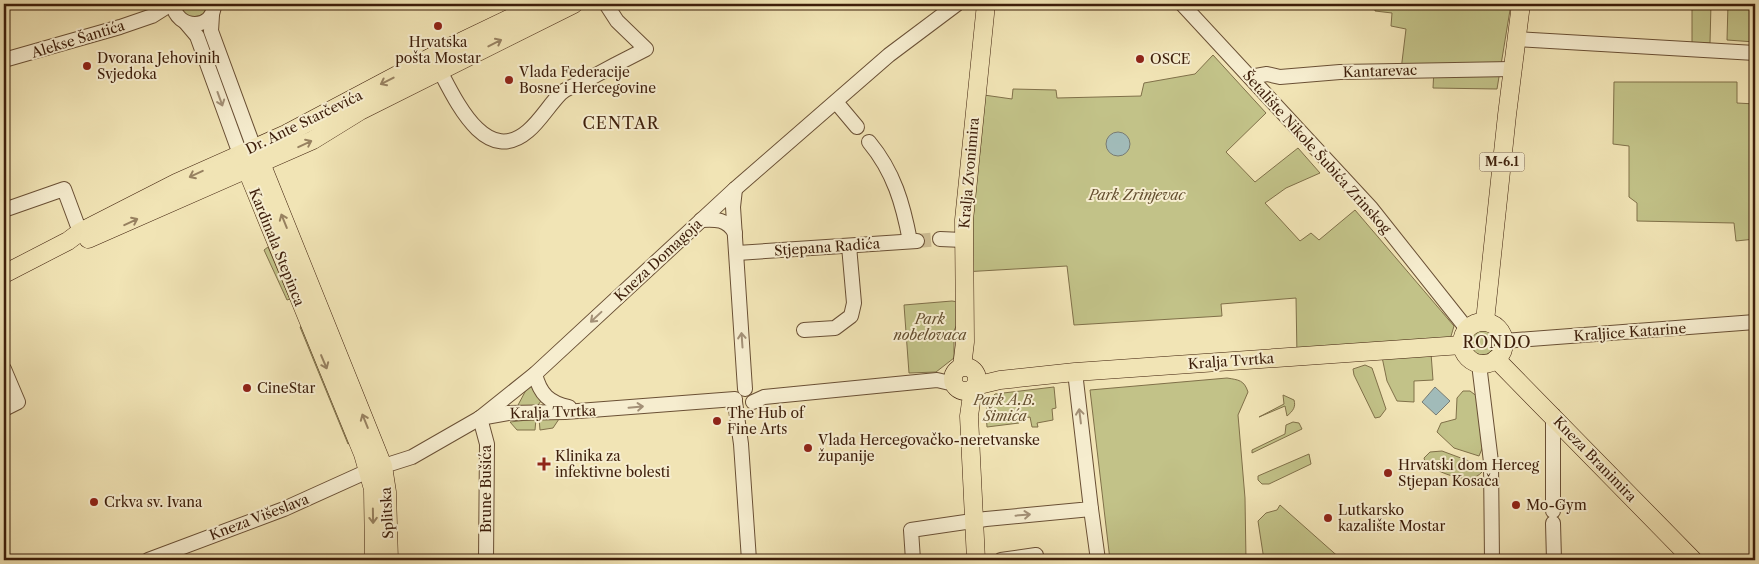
<svg xmlns="http://www.w3.org/2000/svg" width="1759" height="564" font-family="'Libre Caslon Text',serif">
	<rect width="100%" height="100%" fill="#f1e4b5"/>
	<filter id="stains"><feTurbulence type="fractalNoise" baseFrequency=".004" numOctaves="4"/><feColorMatrix values="0 0 0 0 .2 0 0 0 0 .09 0 0 0 0 .02 0 0 0 .5 -.17"/></filter>
	<radialGradient id="worn" r=".72"><stop offset=".6" stop-color="#630" stop-opacity="0"/><stop offset="1" stop-color="#630" stop-opacity=".3"/></radialGradient>
	<g fill="#c2c288" stroke="#807049">
		<path d="M178 4H208L207 11 199 18 184 16Z"/>
		<path d="M1375 4H1511L1497 89 1433 88 1434 69 1401 70 1406 29 1391 26 1392 13 1375 11Z"/>
		<path d="M1692 4H1711L1710 43H1692Z"/>
		<path d="M1728 4H1755V42L1727 40Z"/>
		<path d="M1213 55 1266 113 1226 152 1255 182 1298 148 1320 173 1286 188 1265 203 1300 241 1311 233 1319 240 1355 210 1454 326 1449 343 1297 356 1296 298 1221 304 1222 316 1074 325 1067 266 963 272 977 94 1012 99 1013 89 1056 90 1057 98 1141 96 1144 83 1195 74Z"/>
		<path d="M1614 82H1737V103L1755 104V239L1736 241 1734 223 1637 221V203L1629 197V146L1613 144Z"/>
		<path d="M268 247 290 299 287 300 264 250Z"/>
		<path d="M952 301 958 302 957 324 954 331V358L936 372 909 373 904 305Z"/>
		<path d="M304 325 353 442 348 444 300 327Z"/>
		<circle cx="1482" cy="342" r="13"/>
		<path d="M1431 353 1433 380 1414 381V402L1397 401 1387 381 1382 357Z"/>
		<path d="M1365 365 1372 368 1386 409 1380 417 1375 418 1354 375 1353 369Z"/>
		<path d="M1227 378C1239 380 1244 380 1248 392L1238 415 1245 498 1246 560H1110L1090 390Z"/>
		<path d="M534 384 543 398 536 408 517 407 526 390Z"/>
		<path d="M1054 387 1056 408 1052 409 1053 420 1037 423 1038 427H1032L1030 417 1018 419 1019 423 987 427C986 413 985 404 995 394Z"/>
		<path d="M1463 391H1470L1478 397 1484 444 1479 456 1454 448 1437 432 1441 423 1456 419 1457 398Z"/>
		<path d="M1283 395 1294 400C1296 407 1293 411 1287 416L1285 406 1259 417 1284 404Z"/>
		<path d="M539 418 559 419 553 428 540 430Z"/>
		<path d="M536 419 535 430H517L510 422Z"/>
		<path d="M1293 422 1299 423 1302 429 1252 453V450L1285 434 1286 425Z"/>
		<path d="M1442 451 1477 464 1482 472C1469 487 1441 472 1426 465L1424 458 1430 452Z"/>
		<path d="M1309 454 1311 464 1269 484H1262L1258 480V476Z"/>
		<path d="M1280 505 1342 560H1264L1258 521 1266 513 1277 510Z"/>
	</g>
	<g fill="#a1bbb9" stroke="#797c73">
		<circle cx="1118" cy="144" r="12"/>
		<path d="M1435 387 1450 401 1436 415 1422 402Z"/>
	</g>
	<g fill="none" stroke-linecap="round" stroke-linejoin="round">
		<path stroke="#cdbc93" stroke-width="14" stroke-dasharray="14 7" stroke-linecap="butt" d="M917 241 940 239"/>
		<defs>
			<g id="minor">
				<path d="M173 4C176 30 214 31 214 4"/>
				<path d="M1182 4 1371 208 1467 329"/>
				<path d="M212 15 211 31 254 148"/>
				<path d="M186 23 197 36 240 154"/>
				<path d="M1516 39 1755 53"/>
				<path d="M4 60 120 27 152 16 171 4"/>
				<path d="M440 71C456 101 486 167 528 131 541 120 549 105 561 93 567 88 577 84 585 81 605 70 626 59 646 49L617 21 606 4"/>
				<path d="M1250 77 1267 74 1280 77 1340 72 1512 69"/>
				<path d="M836 102 857 127"/>
				<path d="M869 142C894 172 903 204 910 241"/>
				<path d="M735 189 733 207 745 389"/>
				<path d="M4 210 64 189 80 232"/>
				<path d="M701 220C716 219 727 219 735 233"/>
				<path d="M940 239 963 240"/>
				<path d="M737 253 917 241"/>
				<path d="M804 330 835 328 851 316 854 303 849 246"/>
				<path d="M1504 341 1755 322"/>
				<path d="M1479 364 1491 462 1492 560"/>
				<path d="M4 369 18 402 4 409"/>
				<path d="M535 374C540 394 549 403 569 407"/>
				<path d="M735 402 741 444 749 560"/>
				<path d="M753 402 764 397 937 380 954 384"/>
				<path d="M1553 415V511"/>
				<path d="M480 418 535 374 735 189 889 55 957 4"/>
				<path d="M480 418 487 444 486 560"/>
				<path d="M1091 509 1098 560"/>
				<path d="M1553 523 1554 560"/>
				<path d="M148 560 284 509 368 471 412 457 480 418 508 413 565 412 735 399"/>
				<path d="M913 560 911 530 986 519 1091 509 1075 372"/>
				<path d="M1001 560 1036 555 1037 560"/>
			</g>
			<g id="major">
				<path d="M257 153 383 466 387 492 389 560"/>
				<path d="M242 158 363 454 373 489 374 560"/>
				<path d="M88 239 313 140 360 111 574 4"/>
				<path d="M4 274 68 241 80 232 176 183 286 134 454 45 540 4"/>
				<path d="M1485 321 1507 115 1521 4"/>
				<circle cx="1483" cy="343" r="21"/>
				<path d="M1496 359 1693 560"/>
				<circle cx="965" cy="379" r="12"/>
				<path d="M962 367 965 342 964 220 986 4"/>
				<path d="M975 386 1000 380 1075 372 1462 345"/>
				<path d="M973 388 969 416 976 560"/>
			</g>
		</defs>
		<use href="#minor" stroke="#6a5035" stroke-width="16"/>
		<use href="#major" stroke="#3d1e0a" stroke-width="19"/>
		<use href="#minor" stroke="#f6edcf" stroke-width="14"/>
		<use href="#major" stroke="#f1e4b5" stroke-width="18"/>
	</g>
	<defs><path id="oneway-shaft" d="M-6 0H5M1.5-3L5.5 0L1.5 3" fill="none" stroke-width="1.6" stroke-linecap="round" stroke-linejoin="round" transform="scale(1.25)"/></defs>
	<g stroke="#978160">
		<use href="#oneway-shaft" transform="translate(495 43) rotate(-27)"/>
		<use href="#oneway-shaft" transform="translate(387 81) rotate(153)"/>
		<use href="#oneway-shaft" transform="translate(305 144) rotate(-25)"/>
		<use href="#oneway-shaft" transform="translate(196 174) rotate(155)"/>
		<use href="#oneway-shaft" transform="translate(284 221) rotate(-112)"/>
		<use href="#oneway-shaft" transform="translate(131 222) rotate(-25)"/>
		<use href="#oneway-shaft" transform="translate(324 362) rotate(67)"/>
		<use href="#oneway-shaft" transform="translate(365 421) rotate(-112)"/>
		<use href="#oneway-shaft" transform="translate(373 516) rotate(89)"/>
	</g>
	<g stroke="#a39076">
		<use href="#oneway-shaft" transform="translate(220 99) rotate(70)"/>
		<use href="#oneway-shaft" transform="translate(596 317) rotate(137)"/>
		<use href="#oneway-shaft" transform="translate(742 340) rotate(-94)"/>
		<use href="#oneway-shaft" transform="translate(636 407) rotate(-5)"/>
		<use href="#oneway-shaft" transform="translate(1080 416) rotate(-97)"/>
		<use href="#oneway-shaft" transform="translate(1023 515) rotate(-5)"/>
	</g>
	<g fill="#8f2418" stroke="#f6edcf" stroke-width="2">
		<circle cx="438" cy="26" r="5"/>
		<circle cx="1140" cy="59" r="5"/>
		<circle cx="87" cy="66" r="5"/>
		<circle cx="509" cy="80" r="5"/>
		<circle cx="247" cy="388" r="5"/>
		<circle cx="717" cy="421" r="5"/>
		<circle cx="808" cy="448" r="5"/>
		<path d="M541.5 456.5h5v5h5v5h-5v5h-5v-5h-5v-5h5z"/>
		<circle cx="1388" cy="473" r="5"/>
		<circle cx="94" cy="502" r="5"/>
		<circle cx="1516" cy="505" r="5"/>
		<circle cx="1328" cy="518" r="5"/>
	</g>
	<g text-anchor="middle" stroke-width="4" stroke-linejoin="round" paint-order="stroke">
		<rect fill="#f6edcf" stroke="#745c45" stroke-width="1" x="1479.5" y="152.5" width="45" height="19" rx="4"/>
		<g font-size="12" font-weight="bold" fill="#3d1e0a">
			<text x="1502" y="166">M-6.1</text>
		</g>
		<g font-size="14" fill="#3d1e0a" stroke="#f6edcf">
			<text transform="translate(78 39) rotate(-17)" y="5">Alekse Šantića</text>
			<text transform="translate(1380 71) rotate(-2)" y="5">Kantarevac</text>
			<text transform="translate(304 122) rotate(-26)" y="5">Dr. Ante Starčevića</text>
			<text transform="translate(1317 152) rotate(48)" y="5">Šetalište Nikole Šubića Zrinskog</text>
			<text transform="translate(969 173) rotate(-85)" y="5">Kralja Zvonimira</text>
			<text transform="translate(277 247) rotate(68)" y="5">Kardinala Stepinca</text>
			<text transform="translate(827 247) rotate(-4)" y="5">Stjepana Radića</text>
			<text transform="translate(658 260) rotate(-43)" y="5">Kneza Domagoja</text>
			<text transform="translate(1630 332) rotate(-4)" y="5">Kraljice Katarine</text>
			<text transform="translate(1231 361) rotate(-4)" y="5">Kralja Tvrtka</text>
			<text transform="translate(553 412) rotate(-2)" y="5">Kralja Tvrtka</text>
			<text transform="translate(1595 459) rotate(46)" y="5">Kneza Branimira</text>
			<text transform="translate(486 489) rotate(-90)" y="5">Brune Bušića</text>
			<text transform="translate(387 513) rotate(-93)" y="5">Splitska</text>
			<text transform="translate(259 517) rotate(-21)" y="5">Kneza Višeslava</text>
		</g>
		<g font-size="14" fill="#3d1e0a" stroke="#f6edcf" text-anchor="start">
			<text x="438" y="47" text-anchor="middle">Hrvatska<tspan x="438" dy="16">pošta Mostar</tspan></text>
			<text x="97" y="63">Dvorana Jehovinih<tspan x="97" dy="16">Svjedoka</tspan></text>
			<text x="1150" y="64">OSCE</text>
			<text x="519" y="77">Vlada Federacije<tspan x="519" dy="16">Bosne i Hercegovine</tspan></text>
			<text x="257" y="393">CineStar</text>
			<text x="727" y="418">The Hub of<tspan x="727" dy="16">Fine Arts</tspan></text>
			<text x="818" y="445">Vlada Hercegovačko-neretvanske<tspan x="818" dy="16">županije</tspan></text>
			<text x="555" y="461">Klinika za<tspan x="555" dy="16">infektivne bolesti</tspan></text>
			<text x="1398" y="470">Hrvatski dom Herceg<tspan x="1398" dy="16">Stjepan Kosača</tspan></text>
			<text x="104" y="507">Crkva sv. Ivana</text>
			<text x="1526" y="510">Mo-Gym</text>
			<text x="1338" y="515">Lutkarsko<tspan x="1338" dy="16">kazalište Mostar</tspan></text>
		</g>
		<g font-size="14" font-style="italic" fill="#654f30" stroke="#f6edcf">
			<text x="1137" y="200">Park Zrinjevac</text>
			<text x="930" y="324">Park<tspan x="930" dy="16">nobelovaca</tspan></text>
			<text x="1005" y="405">Park A.B.<tspan x="1005" dy="16">Šimića</tspan></text>
		</g>
		<g font-size="16" letter-spacing="1" fill="#3d1e0a" stroke="#f6edcf">
			<text x="621" y="129">CENTAR</text>
			<text x="1497" y="348">RONDO</text>
		</g>
	</g>
	<rect width="1759" height="564" fill="none" stroke="#f1e4b5" stroke-width="20"/>
	<rect x="5" y="5" width="1749" height="554" fill="none" stroke="#3d1e0a" stroke-width="2.5"/>
	<rect x="10" y="10" width="1739" height="544" fill="none" stroke="#3d1e0a"/>
	<rect width="100%" height="100%" filter="url(#stains)"/>
	<rect width="100%" height="100%" fill="url(#worn)"/>
</svg>
